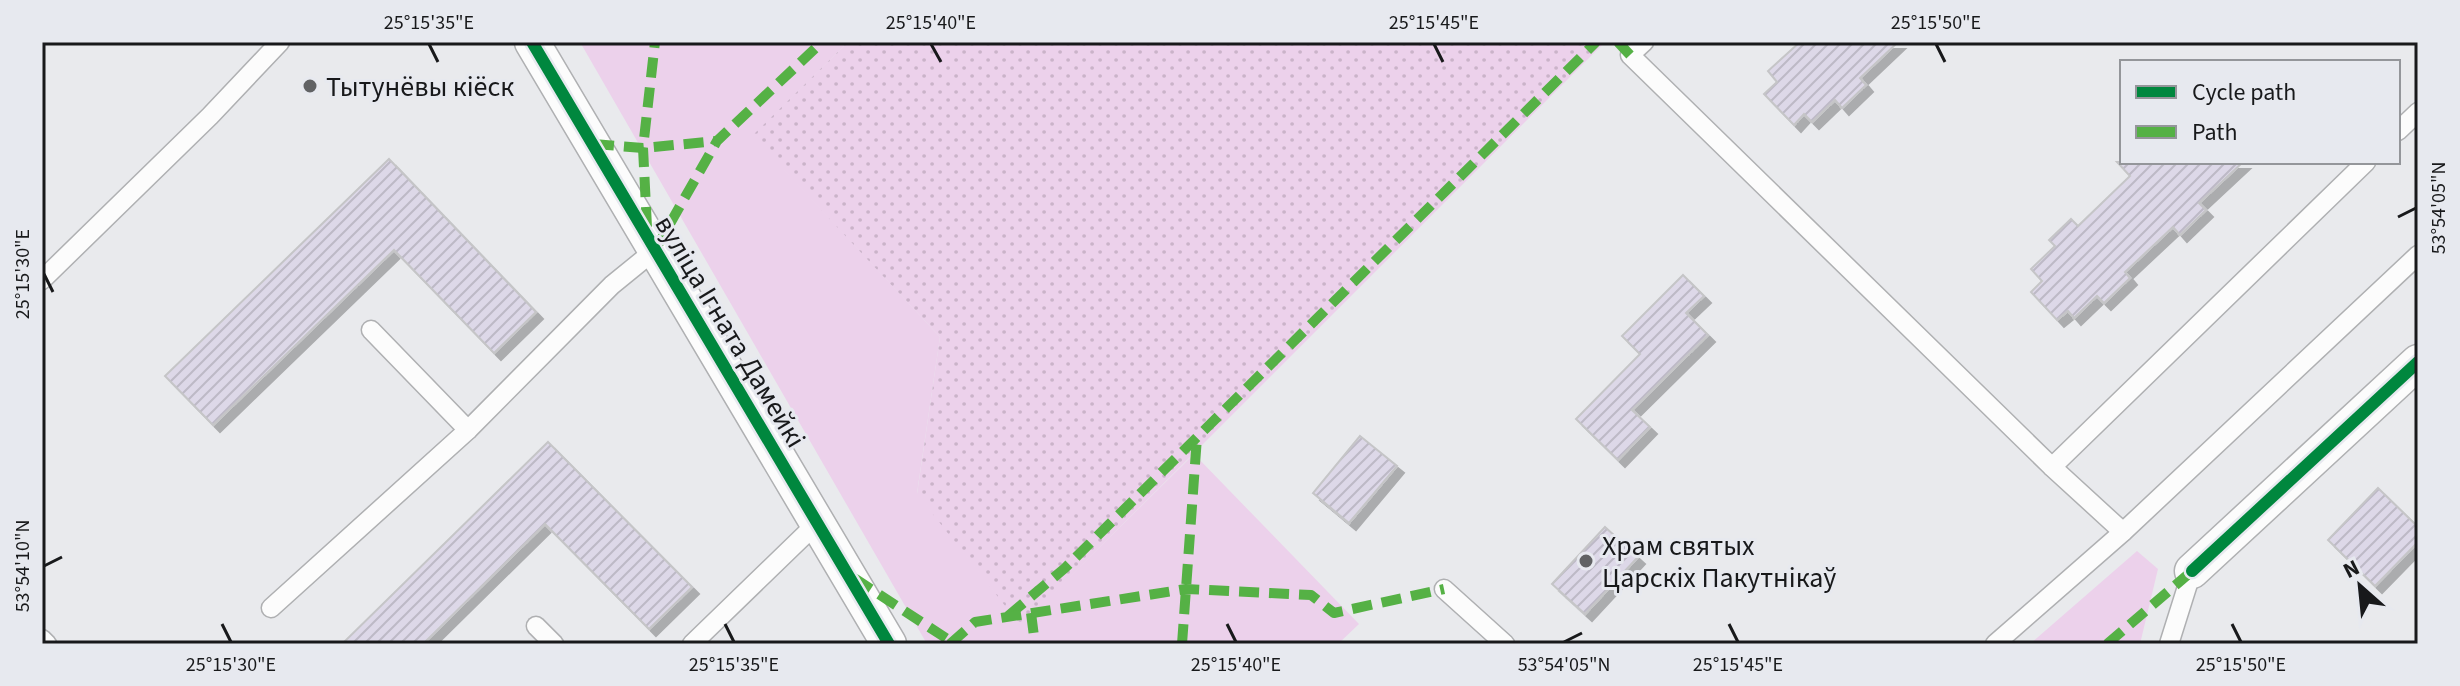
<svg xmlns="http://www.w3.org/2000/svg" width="2460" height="686" font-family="'Source Sans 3',sans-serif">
	<defs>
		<pattern id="garden-dots" width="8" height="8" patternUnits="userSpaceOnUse" patternTransform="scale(2)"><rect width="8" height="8" fill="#ecd1eb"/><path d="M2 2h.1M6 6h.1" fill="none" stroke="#cab3c9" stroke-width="1.8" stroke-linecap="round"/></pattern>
		<pattern id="building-hatch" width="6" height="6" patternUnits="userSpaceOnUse" patternTransform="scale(2)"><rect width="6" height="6" fill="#ddd8e8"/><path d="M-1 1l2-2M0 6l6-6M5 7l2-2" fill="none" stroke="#bdb9c6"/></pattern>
		<filter id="shadow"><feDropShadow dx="7" dy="7" stdDeviation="0" flood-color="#0004"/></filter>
	</defs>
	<rect width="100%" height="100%" fill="#e9eaed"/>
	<g fill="#ecd1eb">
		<path d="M580 42H848L753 136 940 337 917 493 1021 625 1194 454 1359 624 1338 644H927Z"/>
		<path d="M2137 551 2158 569 2140 644H2030Z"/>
	</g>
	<path fill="url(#garden-dots)" d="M848 42H1605L1021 626 917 494 940 337 752 136Z"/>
	<g fill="url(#building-hatch)" stroke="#c5c5c7" stroke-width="2" filter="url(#shadow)">
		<path d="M1800 42H1898L1860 78 1866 85 1842 108 1835 100 1812 122 1804 114 1794 125 1764 94 1777 82 1768 71Z"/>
		<path d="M389 159 536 312 494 353 394 250 213 425 165 376Z"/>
		<path d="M2117 162H2243L2199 203 2206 210 2180 235 2173 227 2125 272 2130 278 2104 303 2097 296 2074 318 2068 311 2057 320 2031 292 2042 281 2031 269 2055 246 2049 240 2071 219 2078 226 2130 176Z"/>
		<path d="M1683 275 1704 296 1686 313 1708 335 1632 410 1650 427 1618 460 1576 419 1640 354 1622 336Z"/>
		<path d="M1360 436 1397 466 1349 523 1313 493Z"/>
		<path d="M548 442 692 587 649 629 545 524 423 644H342Z"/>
		<path d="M2378 488 2418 527V542L2375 586 2328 540Z"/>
		<path d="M1605 527 1638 557 1585 614 1552 584Z"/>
	</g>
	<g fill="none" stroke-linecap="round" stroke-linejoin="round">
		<defs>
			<g id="service">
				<path d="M1644 42 1630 55 2052 467 2123 532"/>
				<path d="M2398 131 2418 112"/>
				<path d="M42 280 210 116 280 42"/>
				<path d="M371 330 468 430"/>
				<path d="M2052 467 2366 162"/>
				<path d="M1444 589 1505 644"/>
				<path d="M271 608 468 430 612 285 655 250"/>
				<path d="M536 626 554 644"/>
				<path d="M42 639 47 644"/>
				<path d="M692 644 817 523"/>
				<path d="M1995 644 2123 532 2418 255"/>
				<path d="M2169 644 2192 571"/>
			</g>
			<g id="minor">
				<path d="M532 42 889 644"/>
				<path d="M2192 571 2418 362"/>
			</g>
		</defs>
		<use href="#service" stroke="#afb0b2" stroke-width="21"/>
		<use href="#minor" stroke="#afb0b2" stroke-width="37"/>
		<use href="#service" stroke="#fcfcfc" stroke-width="18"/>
		<use href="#minor" stroke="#fcfcfc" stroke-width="34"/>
		<g stroke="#55b145" stroke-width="10" stroke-dasharray="20 10" stroke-linecap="butt">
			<path d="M1618 42 1630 55"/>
			<path d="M594 144 643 148 717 141"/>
			<path d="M647 227 643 148 655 42"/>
			<path d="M655 250 717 141 822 42"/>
			<path d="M854 578 955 644"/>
			<path d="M1031 613 1035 644"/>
			<path d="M1008 616 1065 568 1596 42"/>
			<path d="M950 644 975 622 1186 589 1311 595 1334 613 1444 589"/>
			<path d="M1182 644 1197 437"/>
			<path d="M2107 644 2192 571"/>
		</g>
		<defs>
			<g id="cycleway">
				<path d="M532 42 889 644"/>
				<path d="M2192 571 2418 362"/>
			</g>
		</defs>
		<use href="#cycleway" stroke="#e7e9ef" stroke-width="17"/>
		<use href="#cycleway" stroke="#00873e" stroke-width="12"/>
	</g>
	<path fill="none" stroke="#18191b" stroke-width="3" d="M429 44 438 62M931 44 941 62M1434 44 1443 62M1936 44 1945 62M2398 217 2416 208M44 274 53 292M44 566 62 557M222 624 231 642M725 624 734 642M1227 624 1236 642M1729 624 1738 642M2232 624 2241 642M1564 642 1582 633"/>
	<g fill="#616264" stroke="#e7e9ef" stroke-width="3">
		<circle cx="310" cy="86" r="8"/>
		<circle cx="1586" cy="561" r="8"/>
	</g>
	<g text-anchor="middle" stroke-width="6" stroke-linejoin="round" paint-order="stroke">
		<g font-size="28" fill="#18191b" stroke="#e7e9ef" text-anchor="start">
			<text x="326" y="96">Тытунёвы кіёск</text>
			<text x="1602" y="555">Храм святых<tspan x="1602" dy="32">Царскіх Пакутнікаў</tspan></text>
		</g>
		<g font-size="28" fill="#18191b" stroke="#e7e9ef">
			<text transform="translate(731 331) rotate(59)" y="10">вуліца Ігната Дамейкі</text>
		</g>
	</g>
	<rect width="2460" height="686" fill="none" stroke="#e7e9ef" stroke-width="88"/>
	<rect x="2120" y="60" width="280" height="104" fill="#e7e9ef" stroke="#94969a" stroke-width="2"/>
	<rect x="2136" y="86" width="40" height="12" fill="#00873e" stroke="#94969a" stroke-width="2"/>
	<text x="2192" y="100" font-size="24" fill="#18191b">Cycle path</text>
	<rect x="2136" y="126" width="40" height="12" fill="#55b145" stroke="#94969a" stroke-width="2"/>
	<text x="2192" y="140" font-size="24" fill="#18191b">Path</text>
	<g transform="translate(2360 586) rotate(333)" stroke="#e7e9ef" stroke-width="6" paint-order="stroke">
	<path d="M0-6L14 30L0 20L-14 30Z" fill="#18191b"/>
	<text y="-12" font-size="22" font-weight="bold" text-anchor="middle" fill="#18191b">N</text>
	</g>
	<rect x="44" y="44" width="2372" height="598" fill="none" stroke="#18191b" stroke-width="3"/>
	<g font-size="20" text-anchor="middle" fill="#18191b">
		<text x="429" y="29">25°15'35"E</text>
		<text x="931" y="29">25°15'40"E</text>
		<text x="1434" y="29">25°15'45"E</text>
		<text x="1936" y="29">25°15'50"E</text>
		<text transform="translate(2438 208) rotate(-90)" y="7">53°54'05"N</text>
		<text transform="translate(22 274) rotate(-90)" y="7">25°15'30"E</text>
		<text transform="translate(22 566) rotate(-90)" y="7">53°54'10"N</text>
		<text x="231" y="671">25°15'30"E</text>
		<text x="734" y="671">25°15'35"E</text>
		<text x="1236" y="671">25°15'40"E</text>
		<text x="1564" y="671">53°54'05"N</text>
		<text x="1738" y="671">25°15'45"E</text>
		<text x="2241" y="671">25°15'50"E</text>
	</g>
</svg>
